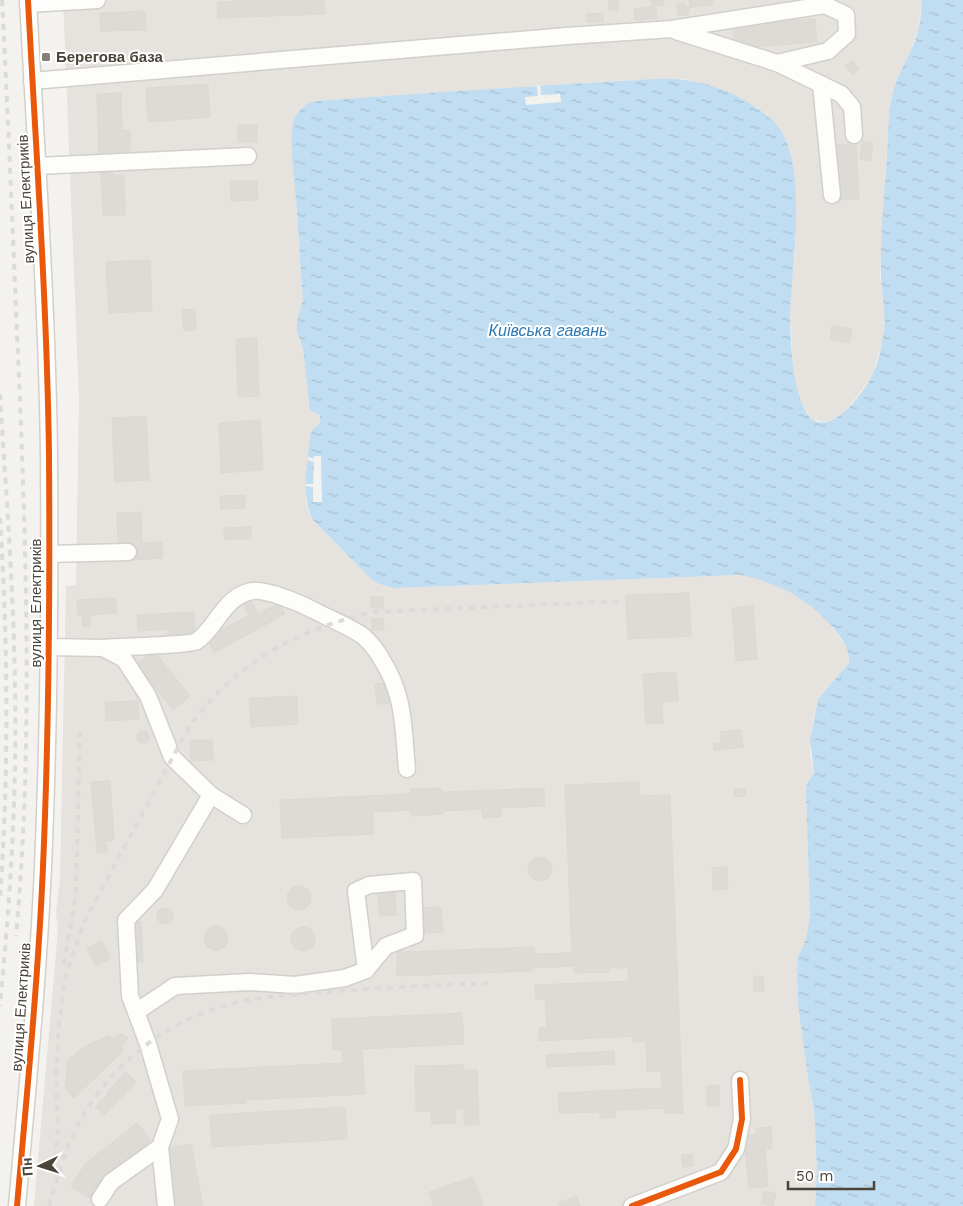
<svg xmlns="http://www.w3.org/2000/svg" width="963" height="1206" font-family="'Work Sans',sans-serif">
	<defs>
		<pattern id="water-ripples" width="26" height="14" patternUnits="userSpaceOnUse" patternTransform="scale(1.25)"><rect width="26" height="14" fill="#c0ddf1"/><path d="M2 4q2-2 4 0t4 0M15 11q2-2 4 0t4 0" fill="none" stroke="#a6bfcf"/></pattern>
	</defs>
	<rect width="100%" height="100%" fill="#f4f2ee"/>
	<path fill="#e6e2de" d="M63 0H922L918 31 891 98 885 175 880 276 884 314 883 340 872 375 859 394 842 415 832 420 822 422 812 419 804 408 798 395 793 372 790 299 795 255 796 223V193L790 155 759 109 737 97 718 88 683 79 609 81 316 101 302 107 297 113 294 121 293 156 303 299 297 321V331L303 349 309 406 313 412 320 415 321 419 320 423 311 431 306 502 309 514 313 520 372 580 379 584 394 588 740 575 762 579 789 590 811 605 824 617 847 648 850 656 849 663 818 699 812 726 810 752 814 772 806 791 810 916 806 939 798 957 797 968 798 1005 809 1085 814 1109 817 1173 815 1206H34L58 929 56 914 60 879 66 586 76 585 79 398Z"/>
	<path fill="url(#water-ripples)" d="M922 0H963V1206H815L817 1173 814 1109 809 1085 798 1005 797 968 798 957 806 939 810 916 806 792 807 784 814 772 810 740 818 699 849 663C850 649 842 639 833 628 809 599 778 582 740 575L394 588 379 584 372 580 313 520C300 499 308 456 311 431L320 423V415L310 410 309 405 303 349 297 331V321L303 299C300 266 299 233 296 200 295 181 288 136 294 120 298 109 305 104 316 101 395 95 474 90 553 85 582 83 611 81 640 80 654 79 669 78 683 80 714 83 750 99 773 121 808 153 794 252 791 296 789 322 790 408 815 421 837 431 866 389 873 373 878 362 881 349 883 337 887 316 881 295 881 275 880 235 884 195 887 156 888 138 888 119 891 100 895 80 906 62 914 43 920 29 921 15 922 0Z"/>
	<g fill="#f4f2ee">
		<path d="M540 85 541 95 560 94 561 102 526 105 525 97 538 96 537 86Z"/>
		<path d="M314 456H321L322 502H313V487L306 486V484H313L314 462 308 460V457L314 459Z"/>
	</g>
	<g fill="#dedbd6" stroke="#dcd9d4">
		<path d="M263 0H324L325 14 218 18 217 2Z"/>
		<path d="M608 0H618V10H609Z"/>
		<path d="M651 0H664V5L656 6 657 18 635 20 634 9 652 7Z"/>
		<path d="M689 0H713V5L690 7Z"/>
		<path d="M677 4H685V7H690L688 15 678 16Z"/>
		<path d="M145 11 146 30 101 31 100 13Z"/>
		<path d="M603 13V22H587L586 14Z"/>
		<path d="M815 19 817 42 741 48 740 40H734L733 25Z"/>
		<path d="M852 61 859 69 853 75 845 66Z"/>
		<path d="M208 84 210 117 148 122 146 88Z"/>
		<path d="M121 93 122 130H130V153L99 154 97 94Z"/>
		<rect x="238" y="125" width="19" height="17"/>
		<path d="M863 141 873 143 871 161 860 159Z"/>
		<path d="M856 144 859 199 841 200 840 178H836L835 145Z"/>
		<path d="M101 169H113V175H124L125 215H103Z"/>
		<path d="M230 181H257L258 200 231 201Z"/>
		<path d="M150 260 152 311 109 313 106 262Z"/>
		<path d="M195 309 196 330 184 331 182 310Z"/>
		<path d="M832 325 852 329 849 343 830 339Z"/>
		<path d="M257 338 259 396 238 397 236 339Z"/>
		<path d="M146 416 149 480 115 482 112 418Z"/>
		<path d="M260 420 263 470 221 473 219 423Z"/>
		<path d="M245 495V508L221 509 220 496Z"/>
		<path d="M141 512 142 543 162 542 163 558 131 560 130 545H118L117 513Z"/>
		<path d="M251 527V539H224V528Z"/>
		<path d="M689 593 691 636 628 639 626 595Z"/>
		<path d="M249 596 258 614 279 603 285 614 214 653 207 638 249 615 241 600Z"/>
		<rect x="371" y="597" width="12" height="11"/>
		<path d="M116 598 117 613 90 615V626L83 627 82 615 78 616 77 600Z"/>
		<path d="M753 606 757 659 736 661 732 608Z"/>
		<path d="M194 612 195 635 168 636V629L138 631 137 615Z"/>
		<path d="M383 618 384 630H372L371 619Z"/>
		<path d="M154 651 190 696 173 710 137 664Z"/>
		<path d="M676 672 678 701 662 702 663 723 646 724 643 674Z"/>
		<path d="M387 683 389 704H377L375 684Z"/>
		<path d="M297 696 298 724 251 727 249 698Z"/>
		<path d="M138 701 139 719 106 721 105 702Z"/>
		<path d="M741 730 743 747 714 750V744L721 743 720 732Z"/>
		<circle cx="143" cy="737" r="6"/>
		<path d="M190 740H212L213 760 191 761Z"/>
		<path d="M110 781 114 840 106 841 107 852 97 853 91 782Z"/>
		<path d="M639 782 640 796 670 795 683 1113H665L664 1108 615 1110V1117L600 1118V1112L559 1113 558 1093 662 1088 661 1071 647 1072 646 1041 633 1042V1036L539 1041V1028L547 1027 545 999H536L535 985 629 981 628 968H610V972L575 973 574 966 532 968V971L397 976V952L534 947V954L572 953 565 785Z"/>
		<path d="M441 788 442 792 544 788 545 806 501 808V817L483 818 482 809 443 811V814L411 816V810L373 812V834L282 838 280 800 411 794V789Z"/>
		<path d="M734 789H745V796L735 797Z"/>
		<circle cx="540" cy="869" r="12"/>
		<path d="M727 867 728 889 713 890 712 868Z"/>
		<circle cx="299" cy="898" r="12"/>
		<path d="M395 893 396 915 380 916 378 894Z"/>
		<path d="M441 907 443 932 424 933 423 908Z"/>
		<circle cx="165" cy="916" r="8"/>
		<path d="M141 922 143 962H133L131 923Z"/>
		<circle cx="216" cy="938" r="12"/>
		<circle cx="303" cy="939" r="12"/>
		<path d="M102 941 111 958 96 966 87 948Z"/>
		<path d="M754 976H763L764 991H754Z"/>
		<path d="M462 1013 464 1044 362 1049 365 1094 246 1100V1103L185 1106 183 1071 343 1063 342 1050H333L332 1019Z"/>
		<path d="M120 1033 128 1038 121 1047 124 1050 74 1098 65 1088 68 1060 86 1046 108 1036 113 1039Z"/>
		<path d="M614 1051 615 1064 547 1067 546 1055Z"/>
		<path d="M464 1065V1070H477L479 1125H464V1109H455V1123L432 1124 431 1111H416L415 1066Z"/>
		<path d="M126 1072 136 1082 104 1115 95 1107 108 1094 107 1092Z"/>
		<path d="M719 1085V1106H707V1086Z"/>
		<path d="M345 1107 347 1139 212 1147 210 1115Z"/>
		<path d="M137 1123 151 1140 100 1181 90 1198 71 1187 86 1163Z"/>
		<path d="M771 1127 772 1149H765L768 1187 749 1188 744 1136 756 1135V1128Z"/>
		<path d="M191 1144 203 1206H176L165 1149Z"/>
		<path d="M692 1154 693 1166 683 1167 682 1155Z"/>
		<path d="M473 1177 483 1206H433L429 1192Z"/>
		<path d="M764 1191 776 1194 773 1206 761 1204Z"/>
		<path d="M576 1196 580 1206H560L558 1203Z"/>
	</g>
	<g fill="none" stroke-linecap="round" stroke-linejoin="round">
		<defs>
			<g id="minor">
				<path d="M28 4 97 0"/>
				<path d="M676 31 777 63 841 94 852 107 854 135"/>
				<path d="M32 81 567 36 672 29 825 5 846 15 847 34 828 51 777 63"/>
				<path d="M821 84 832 195"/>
				<path d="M37 166 248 156"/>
				<path d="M49 554 128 552"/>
				<path d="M48 647 103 648 124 659 148 696 172 757 211 795 243 815"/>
				<path d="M103 648C116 647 191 645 197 641 217 627 224 596 252 591 266 589 300 603 313 610 328 618 349 626 363 636 371 643 377 651 382 660 405 696 403 728 407 769"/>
				<path d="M136 1012 175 986 249 982 295 985 345 978 366 970 356 891 369 885 413 881 415 935 386 946 366 970"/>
				<path d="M100 1199 111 1182 160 1147"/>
				<path d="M17 1206C27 1093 38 980 43 867 49 730 50 592 49 455 47 303 36 151 28 0"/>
				<path d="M166 1206 160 1147 170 1119 148 1044 130 996 126 920 155 890 211 795"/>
				<path d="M632 1206 721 1172 736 1149 742 1119 740 1080"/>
			</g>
		</defs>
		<use href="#minor" stroke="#d2d0cb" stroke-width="19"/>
		<use href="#minor" stroke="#fdfdfc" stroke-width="16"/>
		<g stroke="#dbdbda" stroke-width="4" stroke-dasharray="6 6" stroke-linecap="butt">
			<path d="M2 0C9 133 14 267 20 400 27 579 32 758 16 936"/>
			<path d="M0 394C6 493 14 593 15 692 17 797 10 902 0 1006"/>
			<path d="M0 518C8 645 9 772 0 899"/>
			<path d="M64 964 76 895 80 727"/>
			<path d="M59 1027 65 978 85 920 189 727C235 663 297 630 373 612L626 601"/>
			<path d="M55 1171 58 1125 56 1078 59 1021"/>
			<path d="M49 1206C58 1175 67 1142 84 1114 117 1059 173 1017 235 1003 270 995 305 994 340 991 389 987 439 985 488 983"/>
		</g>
		<defs>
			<g id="cycleway">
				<path d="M17 1206C27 1093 38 980 43 867 49 730 50 592 49 455 47 303 36 151 28 0"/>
				<path d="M632 1206 721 1172 736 1149 742 1119 740 1080"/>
			</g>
		</defs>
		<use href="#cycleway" stroke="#fff" stroke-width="9"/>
		<use href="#cycleway" stroke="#e8590c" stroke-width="6"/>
	</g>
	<rect fill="#868178" stroke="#fff" stroke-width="2" x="41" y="52" width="10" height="10" rx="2.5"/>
	<g text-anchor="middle" stroke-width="4" stroke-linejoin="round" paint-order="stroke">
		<g font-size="15" font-weight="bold" fill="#4b4439" stroke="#fff" text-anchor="start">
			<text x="56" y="62">Берегова база</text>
		</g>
		<g font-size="15" fill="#4b4439" stroke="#fff">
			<text transform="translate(26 199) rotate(-93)" y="5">вулиця Електриків</text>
			<text transform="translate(36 603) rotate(-90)" y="5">вулиця Електриків</text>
			<text transform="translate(21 1007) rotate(-86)" y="5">вулиця Електриків</text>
		</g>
		<g font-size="16" font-style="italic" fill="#2e7ab2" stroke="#fff">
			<text x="548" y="336">Київська гавань</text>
		</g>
	</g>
	<g transform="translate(40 1166) rotate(266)" stroke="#ffffff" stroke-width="4" paint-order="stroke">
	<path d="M0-4L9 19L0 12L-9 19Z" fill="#4b4439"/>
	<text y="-8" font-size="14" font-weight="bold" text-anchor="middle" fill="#4b4439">Пн</text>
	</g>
	<path d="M788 1181v8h86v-8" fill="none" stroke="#4b4439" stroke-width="2.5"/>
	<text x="796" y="1181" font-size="15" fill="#4b4439" stroke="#ffffff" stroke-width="4" paint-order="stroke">50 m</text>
</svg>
